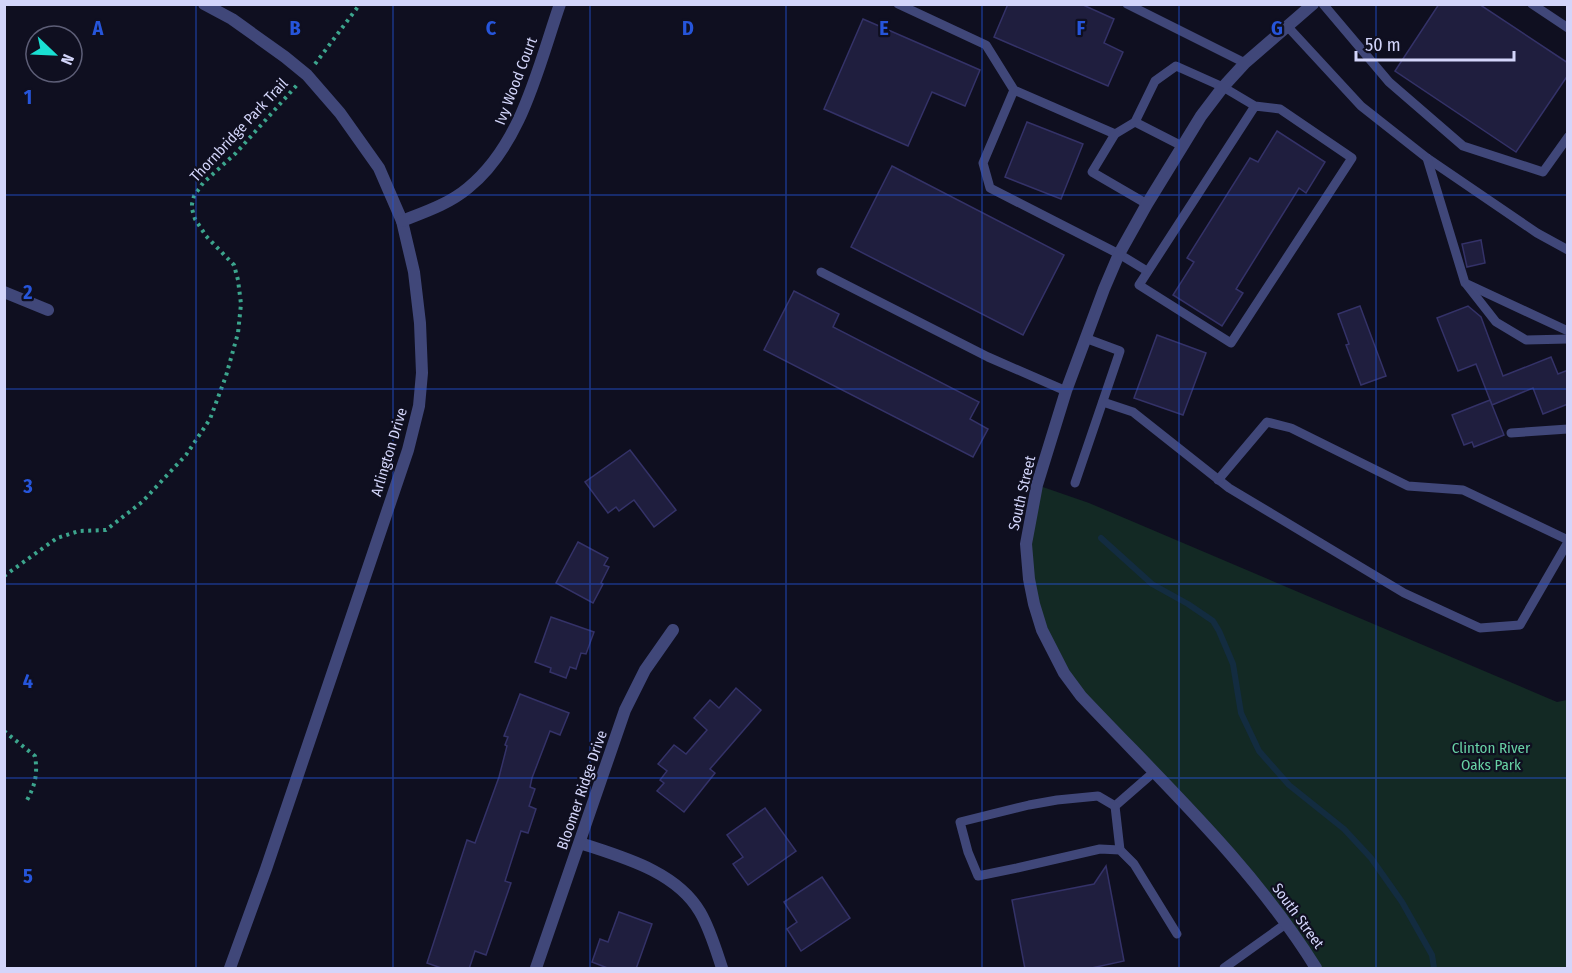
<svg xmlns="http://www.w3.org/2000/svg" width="1572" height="973" font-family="'Fira Sans Condensed',sans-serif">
	<rect width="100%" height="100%" fill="#0f0f20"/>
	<path fill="#132924" d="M1037 485 1089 503 1557 702 1567 700V968H1316L1296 936 1064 673 1029 579Z"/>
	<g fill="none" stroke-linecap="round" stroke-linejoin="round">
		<path stroke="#132c40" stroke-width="6" d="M1101 538 1152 584 1188 604 1213 621 1219 631 1233 664 1241 713 1259 751 1289 785 1344 829 1371 858 1402 902 1432 955 1434 968"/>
	</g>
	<g fill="#1f1e3e" stroke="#343268" stroke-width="1.5">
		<path d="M1008 4H1081L1114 19 1104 43 1123 52 1108 86 994 37Z"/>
		<path d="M1439 4H1479L1568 63V75L1516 152 1395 71Z"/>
		<path d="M863 19 980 70 965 106 932 92 908 146 824 109Z"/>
		<path d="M1027 122 1083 144 1061 199 1005 177Z"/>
		<path d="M1277 131 1325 162 1306 193 1299 188 1236 289 1243 293 1222 326 1173 295 1194 262 1187 258 1250 158 1258 162Z"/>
		<path d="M892 166 1064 255 1023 335 851 247Z"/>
		<path d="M1481 240 1485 263 1467 267 1462 244Z"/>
		<path d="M794 291 839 314 833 327 979 402 970 419 988 429 973 457 764 350Z"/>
		<path d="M1360 306 1386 376 1361 385 1346 345 1349 344 1338 314Z"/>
		<path d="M1468 306 1481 317 1503 376 1551 357 1558 374 1568 370V404L1543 414 1533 388 1492 405 1476 364 1458 371 1437 318Z"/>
		<path d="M1157 335 1206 353 1183 415 1134 398Z"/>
		<path d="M1490 400 1504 435 1474 447 1472 442 1464 445 1452 415Z"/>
		<path d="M630 450 676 510 654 527 634 500 619 511 616 507 608 513 585 482Z"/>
		<path d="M578 542 608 558 604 565 609 567 601 583 603 584 593 603 556 583Z"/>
		<path d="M551 617 594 632 586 654 581 653 576 669 570 667 566 678 550 672 551 668 535 662Z"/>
		<path d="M736 688 761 710 710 769 715 773 684 812 657 791 664 783 660 780 667 771 658 764 674 745 686 754 707 730 694 718 710 700 719 708Z"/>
		<path d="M520 694 569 713 560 735 550 731 532 778 530 787 535 789 529 806 536 809 528 833 521 831 505 881 511 883 486 955 475 951 469 969H444L427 963 467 840 475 843 499 777 507 746 505 745 508 737 504 736Z"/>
		<path d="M765 808 796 851 748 885 733 864 743 857 727 835Z"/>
		<path d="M1106 866 1124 961 1087 969H1025L1012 900 1094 884Z"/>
		<path d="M822 877 850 918 801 951 787 929 797 922 784 902Z"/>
		<path d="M619 912 652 924 636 969H610L592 962 600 939 608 942Z"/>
	</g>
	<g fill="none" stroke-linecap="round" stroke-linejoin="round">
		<g stroke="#3ca58d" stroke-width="4" stroke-dasharray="3 4.5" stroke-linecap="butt">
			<path d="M315 64 360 4"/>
			<path d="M4 576 57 538 79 531 106 530 142 502 186 455 210 419 226 376 238 333 241 304 238 280 234 265 206 236 195 219 192 209V204L194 196 203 183 236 153 297 85"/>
			<path d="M4 731 35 756C38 774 35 786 26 802"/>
		</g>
		<g stroke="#404779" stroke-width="9">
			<path d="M898 4 986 45 1014 90 1115 134 1135 122 1155 81 1176 66 1223 87 1255 106 1280 109 1352 158 1231 343 1139 285 1255 106"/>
			<path d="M1127 4 1245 63"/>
			<path d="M1323 4 1389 82 1463 146 1543 172 1568 137"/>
			<path d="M1532 4 1568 28"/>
			<path d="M1288 27 1361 106 1427 158 1537 233 1568 250"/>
			<path d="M1014 90 983 163 990 188 1119 254 1147 271"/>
			<path d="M1135 122 1182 146"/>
			<path d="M1115 134 1092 172 1147 204"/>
			<path d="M1427 158 1465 283 1568 331"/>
			<path d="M821 272 988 357 1066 391"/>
			<path d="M1467 285 1496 322 1526 340 1568 339"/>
			<path d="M1103 402 1133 412 1229 488 1404 593 1480 628 1520 625 1568 542"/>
			<path d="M1511 433 1568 429"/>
			<path d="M1218 480 1267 422 1291 428 1408 486 1463 490 1568 540"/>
			<path d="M1075 483 1120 351 1085 338"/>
			<path d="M1154 772 1115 806 1098 796 1057 800 1029 805 960 822 968 852 978 876 1017 868 1100 849 1120 850 1134 864 1177 934"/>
			<path d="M1115 806 1120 850"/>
			<path d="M1224 968 1287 923"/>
		</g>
		<g stroke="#404779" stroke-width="12">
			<path d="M204 4 232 19 285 57 307 75 340 113 379 168 402 221 414 272 420 323 422 373 419 406 408 450 266 869 230 968"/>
			<path d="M1313 4 1245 63 1223 87 1201 116 1147 204 1119 254 1104 289 1066 391 1037 485 1026 544 1029 579 1034 604 1042 630 1064 673 1081 696C1163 783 1253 866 1316 968"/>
			<path d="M402 221C425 212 449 204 468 188 522 144 538 67 560 4"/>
			<path d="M4 292 48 310"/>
			<path d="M580 843C622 857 676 871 700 912 710 929 716 950 722 968"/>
			<path d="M536 968 625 710 645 670 673 630"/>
		</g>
	</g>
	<path fill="none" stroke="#2655da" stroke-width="1.5" stroke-opacity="0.55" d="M196 4V968M393 4V968M590 4V968M786 4V968M982 4V968M1179 4V968M1376 4V968M4 195H1568M4 389H1568M4 584H1568M4 778H1568"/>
	<g text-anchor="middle" stroke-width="4.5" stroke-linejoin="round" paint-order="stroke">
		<g font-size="15" fill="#d3d5fa" stroke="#0f0f20">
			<text transform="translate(516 81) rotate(-69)" y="5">Ivy Wood Court</text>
			<text transform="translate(239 130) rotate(-47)" y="5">Thornbridge Park Trail</text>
			<text transform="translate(389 452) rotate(-73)" y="5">Arlington Drive</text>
			<text transform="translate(1022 493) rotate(-77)" y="5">South Street</text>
			<text transform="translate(582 790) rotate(-71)" y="5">Bloomer Ridge Drive</text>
			<text transform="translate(1298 916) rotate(54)" y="5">South Street</text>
		</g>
		<g font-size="15" fill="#68d1a5" stroke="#0f0f20">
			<text x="1491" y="753">Clinton River<tspan x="1491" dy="17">Oaks Park</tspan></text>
		</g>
	</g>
	<g font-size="20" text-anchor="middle" font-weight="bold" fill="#2655da" stroke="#0f0f20" stroke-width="4.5" stroke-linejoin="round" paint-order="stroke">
		<text x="98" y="35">A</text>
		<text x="295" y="35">B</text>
		<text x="491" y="35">C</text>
		<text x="688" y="35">D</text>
		<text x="884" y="35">E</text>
		<text x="1081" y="35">F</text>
		<text x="1277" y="35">G</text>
		<text x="28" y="104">1</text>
		<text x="28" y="299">2</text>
		<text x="28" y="493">3</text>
		<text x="28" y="688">4</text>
		<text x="28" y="883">5</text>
	</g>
	<rect width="1572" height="973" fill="none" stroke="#d3d5fa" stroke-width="12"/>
	<g transform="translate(54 54) rotate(113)"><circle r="28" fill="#0f0f20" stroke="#5d5e77" stroke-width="1.5"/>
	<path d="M0-4.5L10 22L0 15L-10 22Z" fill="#1adfd2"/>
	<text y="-9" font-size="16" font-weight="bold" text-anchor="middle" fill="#d3d5fa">N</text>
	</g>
	<path d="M1356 51v9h158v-9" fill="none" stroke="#d3d5fa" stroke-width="3"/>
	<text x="1365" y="51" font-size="18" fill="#d3d5fa" stroke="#0f0f20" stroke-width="4.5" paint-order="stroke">50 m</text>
</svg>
